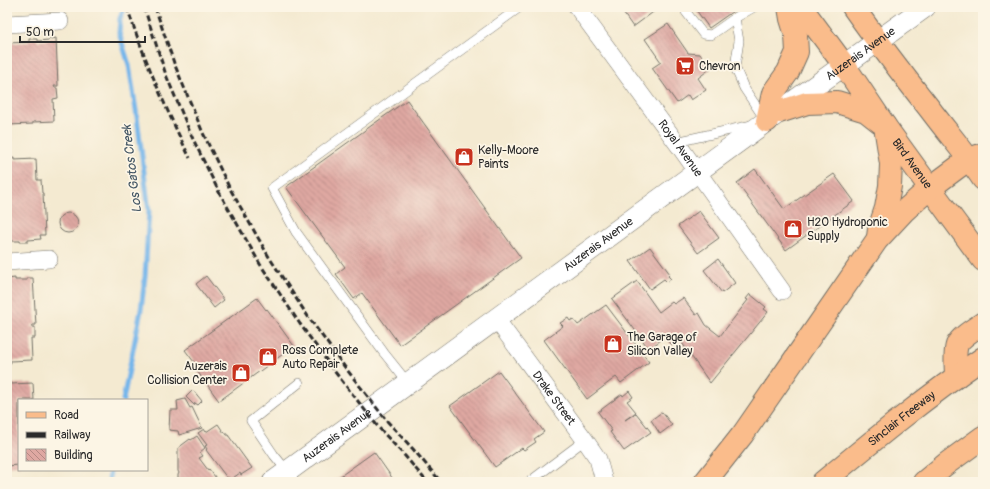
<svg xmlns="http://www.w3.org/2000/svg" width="990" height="489" font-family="Pangolin,sans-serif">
	<defs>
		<pattern id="building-back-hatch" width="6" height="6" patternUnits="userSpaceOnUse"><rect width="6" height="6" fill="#dfa8a2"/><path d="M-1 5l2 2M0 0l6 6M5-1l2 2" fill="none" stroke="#b58984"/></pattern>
	</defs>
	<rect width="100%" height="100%" fill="#fcf5e5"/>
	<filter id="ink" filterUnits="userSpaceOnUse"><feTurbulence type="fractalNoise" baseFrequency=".025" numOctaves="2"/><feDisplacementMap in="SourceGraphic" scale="8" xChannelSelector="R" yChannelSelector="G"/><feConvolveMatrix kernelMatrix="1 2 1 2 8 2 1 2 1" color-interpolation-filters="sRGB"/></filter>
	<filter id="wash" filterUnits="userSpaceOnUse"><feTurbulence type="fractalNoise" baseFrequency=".012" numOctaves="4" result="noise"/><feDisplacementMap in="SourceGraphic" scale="16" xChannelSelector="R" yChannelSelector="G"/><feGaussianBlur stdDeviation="0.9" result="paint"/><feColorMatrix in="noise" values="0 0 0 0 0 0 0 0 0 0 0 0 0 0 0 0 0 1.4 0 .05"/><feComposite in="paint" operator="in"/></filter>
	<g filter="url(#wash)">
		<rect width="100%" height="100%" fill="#f4ead1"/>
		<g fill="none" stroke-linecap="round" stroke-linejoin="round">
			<g stroke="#76b6ea" stroke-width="5">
				<path d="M123 400 141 310 145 276 149 211 137 117 129 65 119 33 120 18 125 7"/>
				<path d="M109 482 110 470"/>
			</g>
		</g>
		<g id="blocks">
			<g fill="url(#building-back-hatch)">
				<path d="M619 7H660L633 27Z"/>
				<path d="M694 7H739L709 28Z"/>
				<path d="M668 24 688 53 700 54 710 69 698 78 706 90 691 100 688 95 677 103 652 68 661 62 645 39Z"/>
				<path d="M56 38 58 86H54L55 88H57L58 98 53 99 54 121 33 122V124L7 125V43L29 42V39H37V41L49 40V39Z"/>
				<path d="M407 100 521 258 400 345 362 293 354 299 336 274 345 267 286 187Z"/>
				<path d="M14 158V160L36 159 37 180H41L42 193H43L45 235H40L41 239 28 240V242H20V241H7V159Z"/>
				<path d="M755 169 784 209 834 174 854 201 786 250 737 183Z"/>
				<path d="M699 211 719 238 698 253 678 226Z"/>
				<circle cx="68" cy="223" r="10"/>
				<path d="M650 247 670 274 668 276 671 279 667 282 664 279 650 289 630 261Z"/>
				<path d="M718 259 735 283 722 293 704 270Z"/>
				<path d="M206 276 224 300 214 308 196 284Z"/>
				<path d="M15 278V280H27V278H33L36 325H32V327H35V338H31L32 360 10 361 11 363H7V279Z"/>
				<path d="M637 281 659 312 672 302 674 304 683 298 696 315 699 313 706 325 720 336 748 300 746 299 750 294 766 307 764 309 768 312 710 383 680 340 672 345 665 337 649 349 612 299Z"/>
				<path d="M257 298 266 310 267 309 294 346 219 401 192 364 194 362 185 350Z"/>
				<path d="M606 305 649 362 621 383 616 377 587 399 544 340 563 326 560 323 568 318 570 321 573 319 578 325Z"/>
				<path d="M499 371 544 432 534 439 536 442 524 450 522 448 495 467 450 406Z"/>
				<path d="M7 383H11V384L33 383 34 400H19V467H18V465L7 466Z"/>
				<path d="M193 390 202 401 198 405 195 403 194 405 186 397Z"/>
				<path d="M629 391 633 397 627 401 636 412 625 420 636 413 651 432 624 451 610 432 612 431 598 412 622 394 623 396Z"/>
				<path d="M185 399 190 408 192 407 202 428 179 435 178 431 169 430 170 410H178L177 401Z"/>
				<path d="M662 412 672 425 660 434 651 420Z"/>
				<path d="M218 424 224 433 225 432 227 435H228L252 468 241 475 240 473 230 480 228 477 227 478 206 450 207 449 205 446 207 445 198 433 204 429 206 432Z"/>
				<path d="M197 436 205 448 200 452 203 456 199 458 208 470 209 469 219 482H178V475L179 473 178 471V448L190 439 191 440Z"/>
				<path d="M374 452 395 482H332Z"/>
			</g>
		</g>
	</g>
	<g filter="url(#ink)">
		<use href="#blocks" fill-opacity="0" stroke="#716e65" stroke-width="1"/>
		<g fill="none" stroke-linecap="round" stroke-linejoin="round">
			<defs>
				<g id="service">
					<path d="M685 7 686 12 703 34 711 35 735 18 754 7"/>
					<path d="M735 18 739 41 735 67 744 88 764 118"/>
					<path d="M676 142 752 125"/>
					<path d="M408 383 384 353 296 232 272 188 520 7"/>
					<path d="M287 471 274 455 251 421 299 383"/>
					<path d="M529 482 585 440"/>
				</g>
				<g id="minor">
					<path id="s1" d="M577 7 682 150 782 291"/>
					<path d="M7 24 60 21"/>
					<path d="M7 262 49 259"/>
					<path id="s2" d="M496 319 585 440 598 459 604 481"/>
				</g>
				<g id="tertiary">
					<path id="s3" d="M273 482 779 112 925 7"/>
				</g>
				<g id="primary">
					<path id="s4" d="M801 7 844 65 885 126 930 188 983 260"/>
					<path d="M853 7C877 41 903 75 929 108 947 132 966 154 983 179"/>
					<path d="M779 112 807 103 837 102 866 111 880 122"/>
					<path d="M767 121 773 93 788 72 797 52 796 35 791 19 789 7"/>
				</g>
				<g id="motorway">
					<path d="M878 237 879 229 886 208 890 186 891 164 885 126"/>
					<path d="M956 377C956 367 954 353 957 345 960 337 976 328 983 323"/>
					<path d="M705 482 743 434 877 240 904 211 930 188 969 159 983 154"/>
					<path id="s5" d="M823 482C875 439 927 396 983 358"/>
					<path d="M924 482 946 464 983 437"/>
				</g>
			</defs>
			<use href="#service" stroke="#716e65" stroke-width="10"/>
			<use href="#minor" stroke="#716e65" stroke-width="18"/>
			<use href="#tertiary" stroke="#716e65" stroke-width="22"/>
			<use href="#primary" stroke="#716e65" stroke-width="24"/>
			<use href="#motorway" stroke="#716e65" stroke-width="24"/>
			<use href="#service" stroke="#fff" stroke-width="9"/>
			<use href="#minor" stroke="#fff" stroke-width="17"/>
			<use href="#tertiary" stroke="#fff" stroke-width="21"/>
			<use href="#primary" stroke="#fabc8b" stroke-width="22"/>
			<use href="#motorway" stroke="#fabc8b" stroke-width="22"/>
			<g stroke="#2b2b2b" stroke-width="3" stroke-dasharray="6 3" stroke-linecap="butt">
				<path d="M127 7C144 59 166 109 190 158"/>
				<path d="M144 7 166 75 192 137 219 192 260 264 300 324 335 372 379 428 405 456 427 482"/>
				<path d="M155 7 174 63 203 133 229 187 269 257 309 318 344 366 387 421 413 449 441 482"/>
			</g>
		</g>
	</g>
	<defs>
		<symbol id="supermarket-square" viewBox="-11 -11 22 22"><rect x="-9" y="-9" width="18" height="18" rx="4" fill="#c8321e" stroke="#fcf5e5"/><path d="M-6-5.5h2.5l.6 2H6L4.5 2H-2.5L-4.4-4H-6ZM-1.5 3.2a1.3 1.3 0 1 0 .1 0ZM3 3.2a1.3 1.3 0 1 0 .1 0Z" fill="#fff"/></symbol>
		<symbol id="shop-square" viewBox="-11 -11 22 22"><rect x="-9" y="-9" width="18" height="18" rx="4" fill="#c8321e" stroke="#fcf5e5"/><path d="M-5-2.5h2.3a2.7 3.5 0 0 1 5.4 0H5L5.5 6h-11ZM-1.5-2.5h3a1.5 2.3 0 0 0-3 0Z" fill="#fff"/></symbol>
	</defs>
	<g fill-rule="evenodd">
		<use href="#supermarket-square" x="674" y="55" width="22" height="22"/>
		<use href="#shop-square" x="453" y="146" width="22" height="22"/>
		<use href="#shop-square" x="782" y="218" width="22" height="22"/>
		<use href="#shop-square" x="602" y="333" width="22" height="22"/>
		<use href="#shop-square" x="257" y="346" width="22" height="22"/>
		<use href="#shop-square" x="230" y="362" width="22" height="22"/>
	</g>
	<g text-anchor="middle" stroke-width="3.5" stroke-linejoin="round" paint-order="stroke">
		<g font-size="12" fill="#2b2b2b" stroke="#fcf5e5">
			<text dy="4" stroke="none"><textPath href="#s3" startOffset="727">Auzerais Avenue</textPath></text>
			<text dy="4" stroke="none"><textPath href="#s1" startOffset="175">Royal Avenue</textPath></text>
			<text dy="4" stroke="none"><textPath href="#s4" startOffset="192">Bird Avenue</textPath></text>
			<text dy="4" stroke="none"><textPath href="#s3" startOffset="403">Auzerais Avenue</textPath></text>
			<text dy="4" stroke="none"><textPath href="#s2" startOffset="98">Drake Street</textPath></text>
			<text dy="4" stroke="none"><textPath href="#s5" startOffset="101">Sinclair Freeway</textPath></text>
			<text dy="4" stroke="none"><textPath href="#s3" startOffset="79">Auzerais Avenue</textPath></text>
		</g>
		<g font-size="12" fill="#2b2b2b" stroke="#fcf5e5" text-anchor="start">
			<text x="699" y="70">Chevron</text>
			<text x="478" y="154">Kelly-Moore<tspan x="478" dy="14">Paints</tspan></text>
			<text x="807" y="226">H₂O Hydroponic<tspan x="807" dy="14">Supply</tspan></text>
			<text x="627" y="341">The Garage of<tspan x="627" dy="14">Silicon Valley</tspan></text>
			<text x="282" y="354">Ross Complete<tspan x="282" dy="14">Auto Repair</tspan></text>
			<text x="227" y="370" text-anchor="end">Auzerais<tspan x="227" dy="14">Collision Center</tspan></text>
		</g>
		<g font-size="13" font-style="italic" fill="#425564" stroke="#fcf5e5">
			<text transform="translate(131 169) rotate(-97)" y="5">Los Gatos Creek</text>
		</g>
	</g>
	<rect width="990" height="489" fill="none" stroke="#fcf5e5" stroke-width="24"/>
	<rect x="18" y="399" width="130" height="72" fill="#fcf5e5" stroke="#a8a49b"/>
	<rect x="26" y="412" width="20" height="6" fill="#fabc8b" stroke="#a8a49b"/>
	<text x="54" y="419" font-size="12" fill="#2b2b2b">Road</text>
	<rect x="26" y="432" width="20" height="6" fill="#2b2b2b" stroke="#a8a49b"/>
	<text x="54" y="439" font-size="12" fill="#2b2b2b">Railway</text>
	<rect x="26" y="449" width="20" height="12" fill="url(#building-back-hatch)" stroke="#a8a49b"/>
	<text x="54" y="459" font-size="12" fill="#2b2b2b">Building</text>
	<path d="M20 36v6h125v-6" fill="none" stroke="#2b2b2b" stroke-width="2"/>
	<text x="26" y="36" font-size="12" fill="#2b2b2b" stroke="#fcf5e5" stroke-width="3" paint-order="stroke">50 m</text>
</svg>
